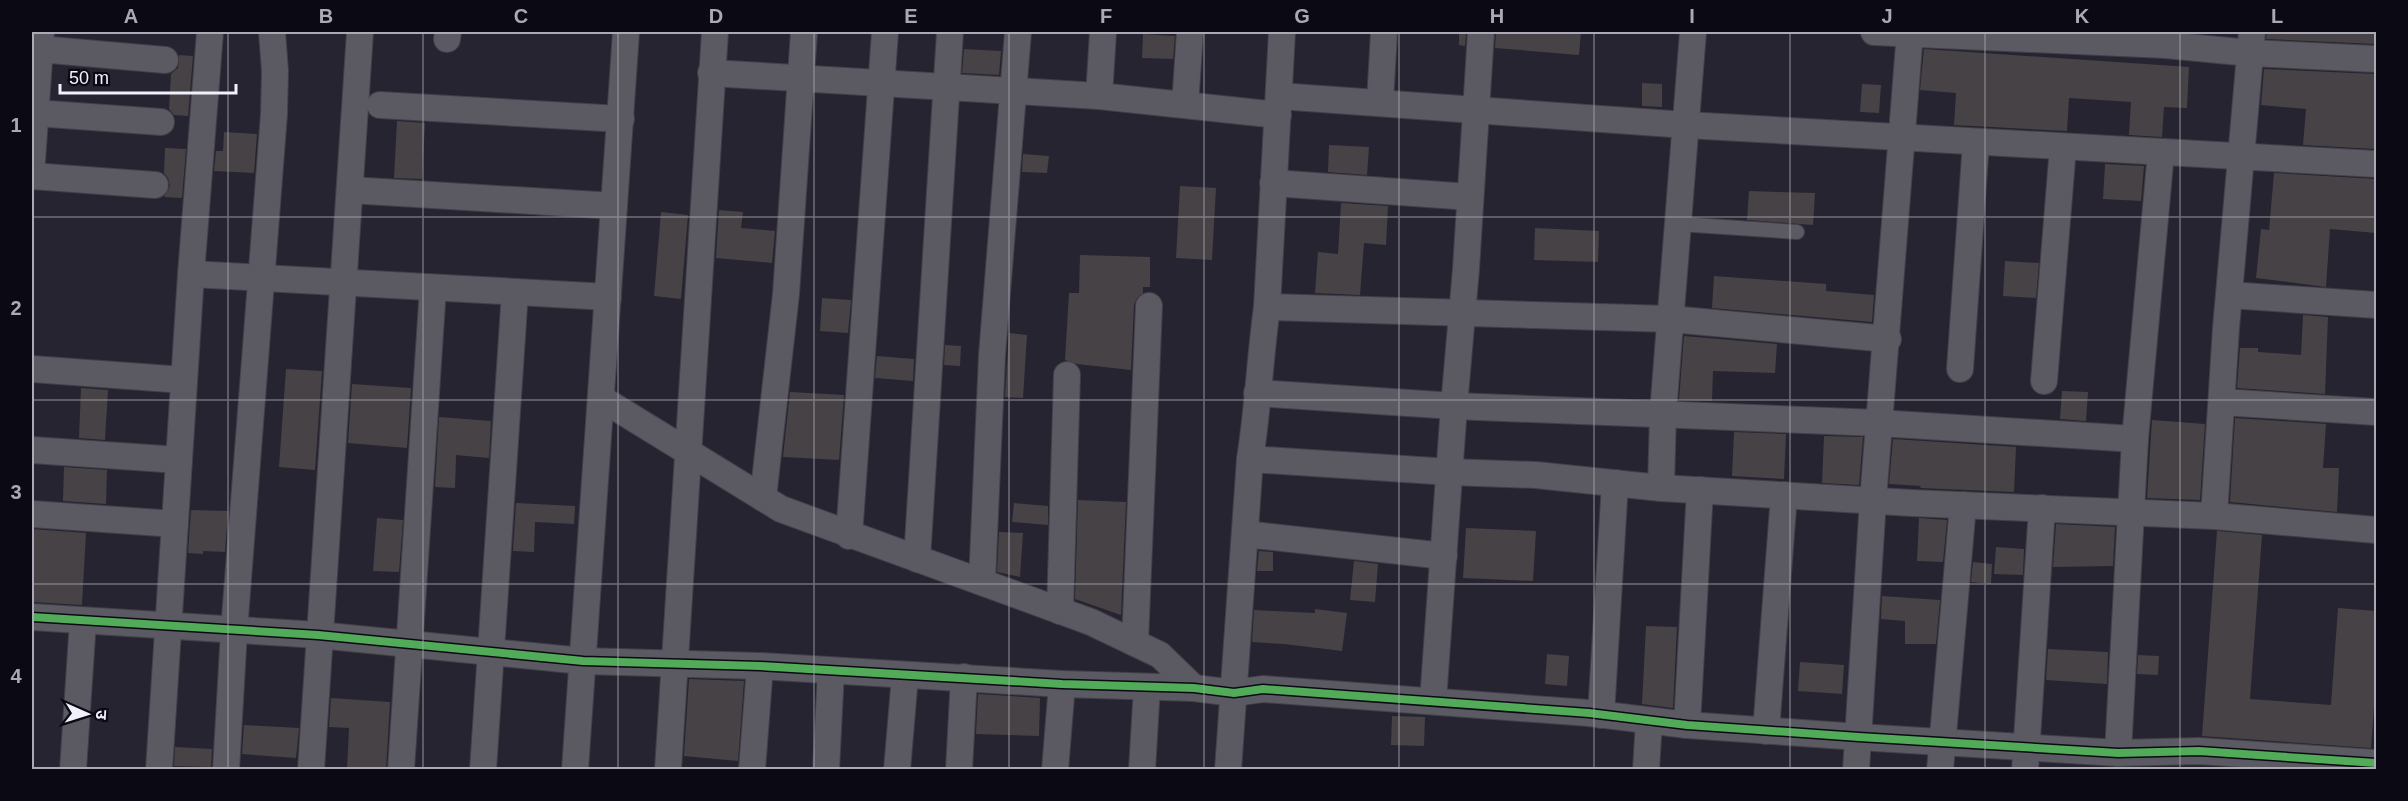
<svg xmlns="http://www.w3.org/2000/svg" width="2408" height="801" font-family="Arial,'Noto Sans Devanagari',sans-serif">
	<rect width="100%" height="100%" fill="#262430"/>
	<g fill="#474246">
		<path d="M1459 32H1466L1465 46 1459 45Z"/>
		<path d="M1496 32H1581L1579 55 1495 48Z"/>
		<path d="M2267 32H2376V44L2266 39Z"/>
		<path d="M1143 34 1175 36 1173 59 1142 58Z"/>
		<path d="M964 49 1001 51 999 75 962 73Z"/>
		<path d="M1924 49 2189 67 2187 108 2164 107 2162 137 2129 135 2131 102 2069 98 2067 131 1954 125 1956 93 1920 90Z"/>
		<path d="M179 55 193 56 188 116 174 115 169 109 171 74 178 68Z"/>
		<path d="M2264 69 2376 74V149L2303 145 2306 109 2261 105Z"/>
		<path d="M1642 83 1662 84V107L1642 106Z"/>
		<path d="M1862 84 1881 85 1879 113 1860 112Z"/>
		<path d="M397 121 425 123 422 179 394 178Z"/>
		<path d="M224 132 257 134 254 173 214 171 216 151H223Z"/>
		<path d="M1329 145 1369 147 1367 175 1328 172Z"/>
		<path d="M165 148 186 149 182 198 164 197 170 186 168 178 164 173Z"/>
		<path d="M1023 154 1049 156 1047 173 1022 172Z"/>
		<path d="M2105 164 2144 166 2141 201 2103 199Z"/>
		<path d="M2274 173 2376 179V233L2330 229 2326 287 2256 278 2261 229 2269 230Z"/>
		<path d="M1180 186 1216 188 1212 260 1176 258Z"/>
		<path d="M1749 191 1815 193 1813 225 1747 220Z"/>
		<path d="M1341 203 1388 206 1386 245 1364 243 1360 295 1315 293 1318 252 1338 254Z"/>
		<path d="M719 210 743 212 741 228 775 231 772 263 716 258Z"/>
		<path d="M661 212 688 215 681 299 654 296Z"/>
		<path d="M1535 228 1599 231 1598 262 1534 260Z"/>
		<path d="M1080 255 1150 257V287H1143V293L1137 298 1134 305 1131 370 1077 364 1065 360 1069 293H1079Z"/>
		<path d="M2005 261 2039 263 2036 298 2003 296Z"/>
		<path d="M1714 276 1826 284V291L1874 295 1872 322 1712 308Z"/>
		<path d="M822 298 851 300 848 333 820 331Z"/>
		<path d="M2303 315 2328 317 2325 394 2237 388 2240 348H2258V352L2301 355Z"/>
		<path d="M1009 333 1027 335 1023 398 1005 397Z"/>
		<path d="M1684 336 1777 344 1775 373 1713 371 1712 401 1679 400Z"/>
		<path d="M945 345 961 346 960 366 944 365Z"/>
		<path d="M877 356 914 359 913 381 875 378Z"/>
		<path d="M286 369 322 371 315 470 279 467Z"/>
		<path d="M352 384 411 388 407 448 348 443Z"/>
		<path d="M81 388 108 390 105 440 79 438Z"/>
		<path d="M2062 391 2088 392 2086 421 2060 419Z"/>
		<path d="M790 392 844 395 839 460 783 457Z"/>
		<path d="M439 417 491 421 489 458 456 455 455 488 435 487Z"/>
		<path d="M2235 418 2326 424 2323 468H2339L2337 512 2230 502Z"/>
		<path d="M2152 420 2205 424 2200 500 2147 498Z"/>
		<path d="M1734 432 1786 434 1784 479 1732 476Z"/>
		<path d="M1824 436 1863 437 1859 485 1822 483Z"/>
		<path d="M1893 439 2016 447 2014 492 1920 488 1921 486 1889 484Z"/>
		<path d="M64 467 107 470 106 504 63 501Z"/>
		<path d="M1078 500 1126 502 1121 615 1075 599Z"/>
		<path d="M516 503 575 506 574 524 535 522 534 552 513 551Z"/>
		<path d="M1014 503 1048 506V525L1012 522Z"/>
		<path d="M191 510 228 511 225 552 203 551V554L188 553Z"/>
		<path d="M377 518 403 520 399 572 373 571Z"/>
		<path d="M1919 518 1947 520 1943 562 1917 561Z"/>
		<path d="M2056 524 2115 527 2113 566 2053 567Z"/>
		<path d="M1466 528 1536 531 1533 581 1463 578Z"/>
		<path d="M32 529 86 533 82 605 32 602Z"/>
		<path d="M2217 531 2262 535 2250 699 2331 705 2338 608 2376 611V680L2371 748 2202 736Z"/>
		<path d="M999 532 1023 533 1020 577 997 572Z"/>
		<path d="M1996 547 2024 549 2023 575 1994 574Z"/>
		<path d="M1259 551 1273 552V571H1257Z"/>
		<path d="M1354 561 1378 564 1375 602 1350 600Z"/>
		<path d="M1973 562 1992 564 1991 584 1971 582Z"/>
		<path d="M1882 596 1940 600 1936 644H1905V621L1881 619Z"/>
		<path d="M1315 609 1347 613 1342 651 1284 644 1252 642 1254 610 1315 613Z"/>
		<path d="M1646 626 1677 627 1673 708 1642 704Z"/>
		<path d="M2048 649 2108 652 2107 684 2046 680Z"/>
		<path d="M1547 654 1569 656 1567 686 1545 684Z"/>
		<path d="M2138 655 2159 656 2158 675 2137 674Z"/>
		<path d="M1800 662 1844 665 1842 694 1798 691Z"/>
		<path d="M689 679 744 681 738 761 684 756Z"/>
		<path d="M978 694 1040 698 1039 736 976 734Z"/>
		<path d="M331 698 390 702 386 770H347L349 728 329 727Z"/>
		<path d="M1392 716 1425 717 1424 746 1391 745Z"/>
		<path d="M244 725 299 728 296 758 242 754Z"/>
		<path d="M175 747 212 749 211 767 174 766Z"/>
	</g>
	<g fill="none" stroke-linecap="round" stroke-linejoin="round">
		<defs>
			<path id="service" d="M1679 224 1797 232"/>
			<g id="minor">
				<path d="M1874 32 2166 45 2250 53 2376 59"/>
				<path d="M447 39 448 32"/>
				<path d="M39 49 165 60"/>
				<path d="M711 73 1099 96 1278 115"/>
				<path d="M1099 96 1103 32"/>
				<path d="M1279 96 1686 125 2376 164"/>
				<path d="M1380 102 1384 32"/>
				<path d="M380 105 621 119"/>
				<path d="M1185 105 1190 32"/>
				<path d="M35 113 161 122"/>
				<path d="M32 161 41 32"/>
				<path d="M32 176 155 185"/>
				<path d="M1273 183 1470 197"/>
				<path d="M350 190 614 206"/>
				<path d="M191 274 608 297"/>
				<path d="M2229 295 2376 305"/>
				<path d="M1267 307 1671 319 1888 339"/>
				<path d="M32 369 184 380"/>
				<path d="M1960 369 1976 142"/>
				<path d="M2044 381 2063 147"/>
				<path d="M1257 393 1454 406 1879 423 2135 439"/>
				<path d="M602 399 781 509 1091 622 1160 655 1194 688"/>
				<path d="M2222 402 2376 412"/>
				<path d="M32 450 179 460"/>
				<path d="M1250 459 1450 472 1536 475 1661 488 1912 503 2214 516 2376 530"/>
				<path d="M1661 488 1663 413 1693 32"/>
				<path d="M763 498 786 294 804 32"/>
				<path d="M32 514 175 524"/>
				<path d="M2214 516 2226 328 2252 32"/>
				<path d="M1245 534 1444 556"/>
				<path d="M849 536 885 32"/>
				<path d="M917 559 950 32"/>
				<path d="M982 582 992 355 1018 32"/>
				<path d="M1060 611 1067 375"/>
				<path d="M32 617 318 635 583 661 760 666 1062 684 1194 688 1234 693 1263 689 1589 713 1687 725 1859 737 2118 753 2199 751 2376 763"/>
				<path d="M1135 643 1149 306"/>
				<path d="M1433 701 1454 406 1466 269 1481 32"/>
				<path d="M1601 715 1615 483"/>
				<path d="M1687 725 1700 490"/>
				<path d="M1766 731 1784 495"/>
				<path d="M2118 753 2135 439 2161 152"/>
				<path d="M73 770 83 621"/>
				<path d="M159 770 191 274 210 32"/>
				<path d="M226 770 234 631 274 114 275 71 272 32"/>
				<path d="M311 770 360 32"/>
				<path d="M401 770 433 288"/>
				<path d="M483 770 515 292"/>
				<path d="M575 770 626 32"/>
				<path d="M668 770 715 32"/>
				<path d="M752 770 760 666"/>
				<path d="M826 770 831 671"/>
				<path d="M897 770 905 676"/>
				<path d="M959 770 964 677"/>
				<path d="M1055 770 1062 684"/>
				<path d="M1142 770 1147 687"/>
				<path d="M1228 770 1250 459C1258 409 1260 357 1267 307L1282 32"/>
				<path d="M1646 770 1649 721"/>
				<path d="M1856 770 1873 500 1910 32"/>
				<path d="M1940 770 1963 505"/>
				<path d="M2025 770 2042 508"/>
			</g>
		</defs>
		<use href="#service" stroke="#413f49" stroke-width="16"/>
		<use href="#minor" stroke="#413f49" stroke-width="28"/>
		<use href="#service" stroke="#5b5a63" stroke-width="14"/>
		<use href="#minor" stroke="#5b5a63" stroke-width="26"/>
		<defs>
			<path id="cycleway" d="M32 617 318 635 583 661 760 666 1062 684 1194 688 1234 693 1263 689 1589 713 1687 725 1859 737 2118 753 2199 751 2376 763"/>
		</defs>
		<use href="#cycleway" stroke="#0b0a14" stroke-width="11"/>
		<use href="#cycleway" stroke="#51ab58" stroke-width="8"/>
	</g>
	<path fill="none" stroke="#aaa9b5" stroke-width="1.5" stroke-opacity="0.55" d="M228 32V770M423 32V770M618 32V770M814 32V770M1009 32V770M1204 32V770M1399 32V770M1594 32V770M1790 32V770M1985 32V770M2180 32V770M32 217H2376M32 400H2376M32 584H2376"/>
	<rect width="2408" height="801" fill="none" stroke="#0b0a14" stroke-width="66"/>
	<g transform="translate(87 714) rotate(93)" stroke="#0b0a14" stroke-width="4.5" paint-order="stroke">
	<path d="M0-4.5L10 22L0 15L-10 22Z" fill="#f1f0fd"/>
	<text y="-9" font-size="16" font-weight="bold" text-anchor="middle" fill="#f1f0fd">उ</text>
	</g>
	<path d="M60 84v9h176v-9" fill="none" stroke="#f1f0fd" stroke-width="3"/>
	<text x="69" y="84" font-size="18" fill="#f1f0fd" stroke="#0b0a14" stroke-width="4.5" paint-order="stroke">50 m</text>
	<rect x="33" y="33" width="2342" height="735" fill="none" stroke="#aaa9b5" stroke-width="2"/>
	<g font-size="20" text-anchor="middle" font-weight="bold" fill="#aaa9b5">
		<text x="131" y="23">A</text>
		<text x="326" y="23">B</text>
		<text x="521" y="23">C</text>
		<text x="716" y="23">D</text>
		<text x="911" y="23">E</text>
		<text x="1106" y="23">F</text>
		<text x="1302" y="23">G</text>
		<text x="1497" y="23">H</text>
		<text x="1692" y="23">I</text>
		<text x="1887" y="23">J</text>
		<text x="2082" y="23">K</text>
		<text x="2277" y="23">L</text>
		<text x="16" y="132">1</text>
		<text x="16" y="315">2</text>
		<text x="16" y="499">3</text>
		<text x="16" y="683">4</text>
	</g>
</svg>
